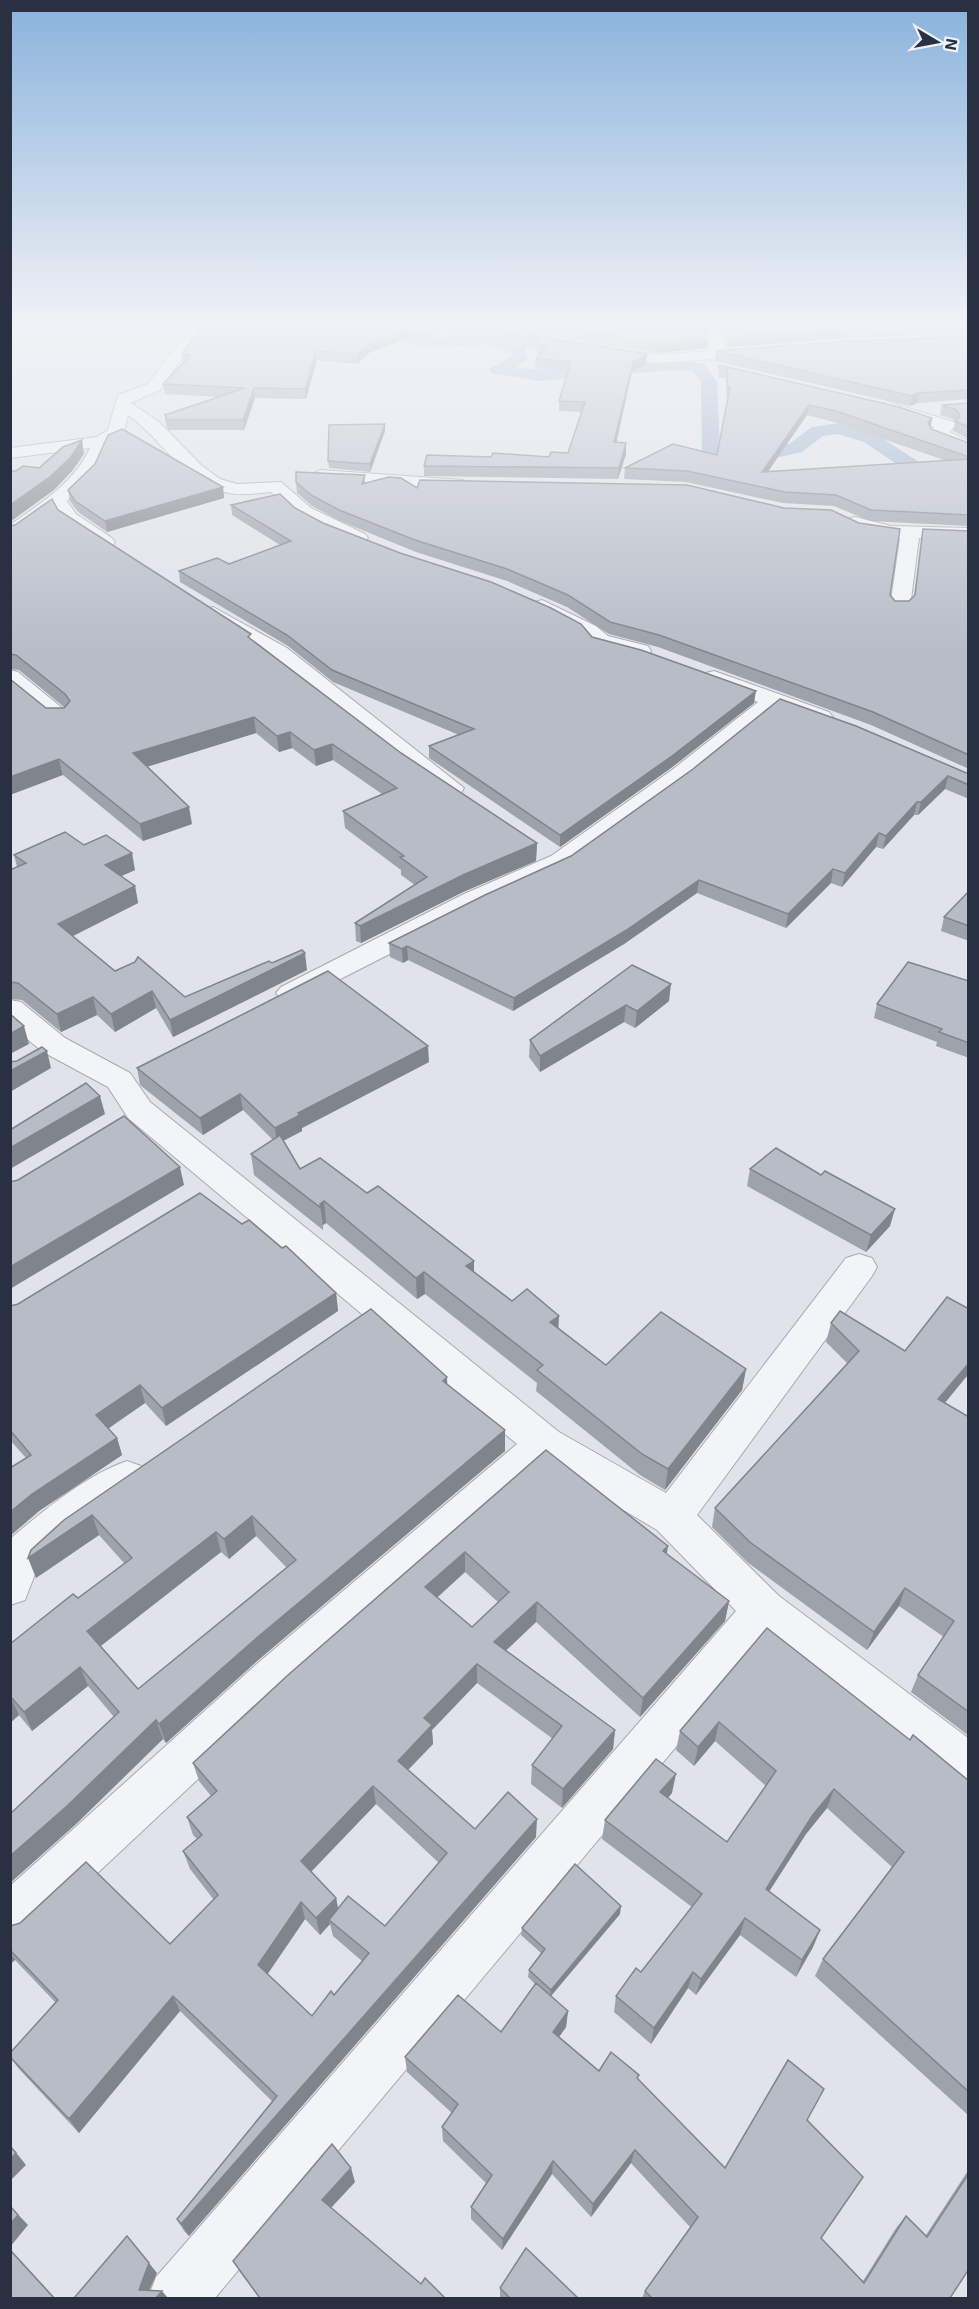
<svg xmlns="http://www.w3.org/2000/svg" width="979" height="2309" font-family="'Exo 2',sans-serif">
	<rect width="100%" height="100%" fill="#e0e3ea"/>
	<g fill="none" stroke-linecap="round" stroke-linejoin="round">
		<path fill="#9ab0cb" fill-rule="evenodd" d="M395 328H411L412 332 425 337 489 335 526 347 527 360 516 367C577 377 644 350 704 364L717 381 720 449 753 451 789 444 812 427 839 423 876 434 922 464 938 494 968 509V523L923 502 907 471 864 442 838 434 823 436 802 452 753 463 704 458 702 454 701 382 693 372 675 370 539 381 491 373 489 369 511 357 512 353 488 345 423 347 399 338Z"/>
		<defs>
			<g id="minor">
				<path d="M188 328H202L199 339 176 366 160 390 131 403 159 422 201 465 220 479 237 484 281 482 311 508 365 534 368 538 365 542C337 549 290 509 271 492 257 493 243 496 229 493 185 486 163 439 128 415L124 432 108 444 95 473 67 501 76 514 112 538 115 542 112 546C93 551 65 525 55 510L17 538 10 540V525C41 503 74 483 90 448L10 458V448L97 437 108 430 118 395 148 384 165 360 185 338Z"/>
				<path d="M511 328H533L544 336 656 355 711 351 705 328H719L725 350 760 348 767 352 760 356 656 363 539 344Z"/>
				<path d="M888 402 954 422 956 426 949 432 968 441V452L930 437 928 433 934 427 882 410 880 407 882 404Z"/>
				<path d="M320 470 463 480 472 485 463 490 314 479 311 475Z"/>
				<path d="M855 517 891 526 968 528V540L919 538 910 607 907 611H893L890 607 900 538 848 527 846 523 848 519Z"/>
				<path d="M542 600 596 626 608 636 648 646 651 651 648 656 640 657 592 646 582 634 535 610 532 606 535 602Z"/>
				<path d="M213 607 287 648 464 788 461 793 452 795 443 793 415 774 271 658 206 617 203 613 206 609Z"/>
				<path d="M10 670 18 672 67 712 71 717 67 722H51L10 689Z"/>
				<path d="M714 671 829 712 833 717 829 722H813L778 709 690 780 569 868 484 906 301 999 291 1002 281 999 276 993 281 987 464 894 551 856 672 770 758 702 706 683 703 678 706 673Z"/>
				<path d="M10 1000 21 1002 65 1038 130 1073 150 1102 559 1432 666 1493 846 1258 859 1254 872 1258 877 1267 872 1276 697 1515 779 1596 968 1738V1789L951 1782 767 1638 215 2298H148L156 2277 736 1611 657 1530 548 1465 290 1693 28 1938 10 1945V1886L258 1663 517 1444 128 1118 108 1087 43 1052 10 1025Z"/>
				<path d="M127 1461 141 1466 147 1478 141 1490 70 1539 37 1569 25 1600 10 1605V1539C43 1511 86 1475 127 1461Z"/>
			</g>
		</defs>
		<use href="#minor" stroke="#a5aab4" stroke-width="2"/>
		<use href="#minor" fill="#f3f4f8" fill-rule="evenodd"/>
	</g>
	<g fill="#9da2ab" fill-rule="evenodd">
		<path d="M201 328H523L539 337 647 354 646 364 632 372 616 443 626 454 618 479 424 476V466L491 457H549L568 453 582 412 559 411V401L568 371 535 368 536 359 539 354 537 353V349L468 330 462 334 436 329 431 337 412 336 369 353 357 364 317 360 306 399 255 398 244 430H168L166 425 165 415 220 397 165 394 163 384 183 363 182 354 200 330Z"/>
		<path d="M536 328H706L707 348 656 353 545 334Z"/>
		<path d="M721 328H969V334L847 338 727 347Z"/>
		<path d="M969 337V399L917 403 910 406 715 361 716 351Z"/>
		<path d="M719 365 932 418 931 429 969 443V526L870 521 834 506 783 503 686 482 624 479 625 468 717 455 728 397 726 396V378H718ZM807 415 834 422 947 461 768 471Z"/>
		<path d="M969 403V439L953 431 955 421V420L940 415 942 405Z"/>
		<path d="M385 424V431L370 472 329 468 328 461Z"/>
		<path d="M95 464 223 487 224 498 107 532 78 512 70 501 68 490Z"/>
		<path d="M365 475V483L417 488 890 595 895 601H909L914 597 923 529 969 531V769L871 725 658 647 609 634 567 607 507 581 416 552 340 521 312 506 297 493 296 482Z"/>
		<path d="M231 505 295 508 323 523 592 637 754 703 671 768 560 847 429 758V746L459 735 333 682 288 646 180 582 179 571 229 564 280 545 232 515Z"/>
		<path d="M58 510 251 640 401 753 537 843 536 861 463 892 361 943 356 941 355 923 415 885 401 875V870L345 828 343 811 382 794 333 760 316 766 292 748 279 752 256 733 147 767 192 824 143 841 63 775 46 708H64V707L19 670 10 669V526Z"/>
		<path d="M693 769 969 774V799L945 789 918 815H914L883 849 876 847 842 887 831 883 786 928 697 893 624 944 513 1011 408 960 403 963 390 957 389 943 571 856Z"/>
		<path d="M84 845 135 870 121 876 135 886 138 903 73 936 115 971 185 997 272 963 307 970 173 1037 156 1008 115 1032 97 1015 61 1032 22 1000 10 999V870L17 867 14 855Z"/>
		<path d="M969 891V941L941 931 944 917Z"/>
		<path d="M632 965 669 1001 635 1028 624 1022 540 1072 529 1057 530 1040Z"/>
		<path d="M969 981V1058L936 1046 937 1042 874 1018 877 1004Z"/>
		<path d="M429 1062 302 1128V1131L283 1141 300 1169 474 1273 512 1301 559 1328 606 1365 746 1369 742 1390 665 1490 640 1475 536 1391 537 1383 425 1294 417 1299 326 1223 323 1225V1230L254 1175 251 1154 273 1140 243 1110 203 1135 140 1085 137 1068Z"/>
		<path d="M750 1169 890 1226 866 1252 747 1186Z"/>
		<path d="M242 1224 336 1293 338 1311 166 1426 145 1403 108 1428 117 1438 122 1455 39 1511 10 1536V1468L26 1458 10 1440V1306L18 1304Z"/>
		<path d="M969 1309V1379L966 1377 945 1403 969 1417V1736L911 1692 918 1675 944 1637 899 1606 867 1650 747 1562 712 1527 715 1508 847 1363 826 1342 831 1323 905 1351Z"/>
		<path d="M447 1377V1384L505 1430V1451L257 1661 166 1743 163 1739 76 1824 10 1883V1814L114 1717 88 1686 32 1731 19 1715 10 1723V1644L78 1598 124 1563 99 1535 36 1578 64 1520ZM256 1536 287 1568 138 1689 101 1646 221 1552 229 1559Z"/>
		<path d="M546 1450 666 1554 729 1601 725 1621 640 1717 536 1622 506 1650 615 1730 613 1749 562 1808 531 1784 532 1765 553 1739 477 1683 432 1730 433 1744 408 1770 475 1829 536 1837 189 2236 184 2231 177 2219 272 2101 180 2011 79 2133 19 2069 10 2057 55 2002 15 1960 10 1964V1926L170 1944 214 1900 190 1869 183 1851 197 1839 193 1835 187 1817 211 1796 199 1781 193 1763ZM465 1572 498 1602 472 1627 437 1598ZM376 1804 439 1863 385 1926 338 1908 336 1898 311 1872ZM305 1919 320 1935 330 1924 333 1936 362 1961 334 1995 312 2016 267 1974Z"/>
		<path d="M767 1628 910 1740 969 1781V2116L815 1976 823 1959 892 1867 827 1808 806 1834 769 1891 820 1930 813 1947 796 1977 740 1935 696 1995 688 1988 651 2044 614 2012 616 1996 641 1972 692 1907 602 1839 605 1820 672 1793 668 1798 727 1842 766 1786 715 1741 694 1766 676 1750 680 1731Z"/>
		<path d="M620 1914 551 1996 568 2011 566 2027 559 2037 599 2071 638 2079 725 2168 807 2121 821 2238 863 2281 896 2228 906 2216 926 2235 969 2169V2269L950 2298H642L645 2291 690 2227 631 2163 591 2217 552 2174 502 2250 471 2219V2207L486 2183 443 2141 442 2127 452 2113 407 2072 405 2057 501 2032 535 1984 528 1977 529 1970 541 1953 521 1935 522 1928Z"/>
		<path d="M355 2182 331 2208 421 2284 445 2298H259L240 2272 233 2261Z"/>
		<path d="M500 2288 578 2298H500Z"/>
	</g>
	<g fill="#80848b">
		<path d="M409 328H411L412 336 369 353 357 364V354L368 344Z"/>
		<path d="M431 328H436V329L431 337Z"/>
		<path d="M462 328H468V330L462 334Z"/>
		<path d="M848 329 847 338 727 347 728 337Z"/>
		<path d="M708 339 707 348 656 353 657 343Z"/>
		<path d="M316 351 317 360 306 399 305 389Z"/>
		<path d="M647 354 646 364 632 372 614 453V442L633 362Z"/>
		<path d="M254 388 255 398 244 430 243 420Z"/>
		<path d="M919 393 917 403 910 406 912 396Z"/>
		<path d="M809 405 807 415 761 482 762 472Z"/>
		<path d="M932 418 930 428 928 422Z"/>
		<path d="M385 424V431L370 472V464Z"/>
		<path d="M82 440 84 454 73 470 54 490 10 522V505Z"/>
		<path d="M626 443V454L618 479 619 468Z"/>
		<path d="M223 487 224 498 107 532 105 521Z"/>
		<path d="M756 691 754 703 671 768 560 847V835Z"/>
		<path d="M254 717 256 733 136 770 133 753Z"/>
		<path d="M290 732 292 748 279 752 277 736Z"/>
		<path d="M332 744 333 760 316 766 314 750Z"/>
		<path d="M59 759 63 775 10 795V777Z"/>
		<path d="M948 776 945 789 918 815 921 802Z"/>
		<path d="M917 802 914 815 883 849 886 836Z"/>
		<path d="M189 807 192 824 143 841 140 824Z"/>
		<path d="M879 833 876 847 842 887 845 873Z"/>
		<path d="M537 843 536 861 463 892 361 943 360 926 463 875Z"/>
		<path d="M132 853 135 870 108 882 105 865Z"/>
		<path d="M833 869 831 883 786 928 788 914Z"/>
		<path d="M699 880 697 893 624 944 513 1011 514 998Z"/>
		<path d="M135 886 138 903 63 941 58 924Z"/>
		<path d="M407 946 408 960 403 963 402 949Z"/>
		<path d="M305 953 307 970 173 1037 170 1020Z"/>
		<path d="M671 984 669 1001 635 1028 637 1011Z"/>
		<path d="M152 991 156 1008 115 1032 111 1014Z"/>
		<path d="M93 997 97 1015 61 1032 57 1014Z"/>
		<path d="M626 1005 624 1022 540 1072V1056Z"/>
		<path d="M24 1026 29 1044 10 1054V1034Z"/>
		<path d="M428 1046 429 1062 302 1128V1131L277 1144 275 1128 298 1113Z"/>
		<path d="M47 1051 51 1068 10 1092V1071Z"/>
		<path d="M240 1094 243 1110 203 1135 200 1118Z"/>
		<path d="M100 1096 105 1114 10 1169V1148Z"/>
		<path d="M180 1167 184 1185 10 1289V1267Z"/>
		<path d="M324 1201 326 1223 323 1225 320 1204Z"/>
		<path d="M895 1209 890 1226 866 1252 871 1235Z"/>
		<path d="M474 1261V1282L466 1266Z"/>
		<path d="M424 1272 425 1294 417 1299 416 1278Z"/>
		<path d="M336 1293 338 1311 166 1426 162 1408Z"/>
		<path d="M559 1316 558 1337 550 1322Z"/>
		<path d="M969 1363V1371L966 1377 932 1418 938 1399Z"/>
		<path d="M746 1369 742 1390 665 1490 668 1469Z"/>
		<path d="M447 1377 448 1399 443 1381Z"/>
		<path d="M140 1385 145 1403 102 1433 96 1415Z"/>
		<path d="M505 1430V1451L257 1661 166 1743 159 1724 252 1642Z"/>
		<path d="M117 1438 122 1455 39 1511 10 1536V1512L32 1494Z"/>
		<path d="M92 1515 99 1535 36 1578 28 1558Z"/>
		<path d="M252 1516 256 1536 229 1559 224 1539Z"/>
		<path d="M216 1532 221 1552 94 1651 87 1631Z"/>
		<path d="M668 1546 665 1566 663 1551Z"/>
		<path d="M465 1552V1572L426 1607 425 1587Z"/>
		<path d="M905 1588 899 1606 867 1650 874 1632Z"/>
		<path d="M729 1601 725 1621 640 1717 643 1698Z"/>
		<path d="M537 1602 536 1622 494 1662V1642Z"/>
		<path d="M477 1664V1683L432 1730 433 1744 399 1779 398 1761 424 1718Z"/>
		<path d="M80 1667 88 1686 32 1731 24 1712Z"/>
		<path d="M10 1696 19 1715 10 1723Z"/>
		<path d="M156 1720 163 1739 76 1824 10 1883V1856Z"/>
		<path d="M719 1722 715 1741 694 1766 698 1747Z"/>
		<path d="M615 1730 613 1749 562 1808 563 1789Z"/>
		<path d="M676 1774 672 1793 657 1811 660 1792Z"/>
		<path d="M373 1786 376 1804 305 1878 301 1861Z"/>
		<path d="M834 1789 827 1808 806 1834 760 1906 766 1889 812 1816Z"/>
		<path d="M537 1819 536 1837 189 2236 181 2224Z"/>
		<path d="M336 1898 339 1914 329 1920 330 1924 320 1935 316 1918Z"/>
		<path d="M301 1902 305 1919 263 1981 258 1965Z"/>
		<path d="M621 1906 620 1914 550 1997 551 1990Z"/>
		<path d="M745 1918 740 1935 696 1995 701 1979Z"/>
		<path d="M820 1930 813 1947 796 1977 802 1960Z"/>
		<path d="M10 1953 15 1960 10 1964Z"/>
		<path d="M693 1972 688 1988 651 2044 654 2028Z"/>
		<path d="M173 1996 180 2011 79 2133 69 2119Z"/>
		<path d="M568 2011 566 2027 552 2047 553 2032Z"/>
		<path d="M10 2145 26 2165 10 2181Z"/>
		<path d="M635 2150 631 2163 591 2217 593 2204Z"/>
		<path d="M553 2161 552 2174 502 2250 503 2239Z"/>
		<path d="M351 2168 355 2182 326 2213 322 2200Z"/>
		<path d="M10 2206 28 2225 10 2247Z"/>
		<path d="M10 2249 55 2298H54L10 2250Z"/>
		<path d="M149 2263 157 2273 146 2298 139 2290Z"/>
		<path d="M162 2291 168 2298H156Z"/>
	</g>
	<g fill="#b7bcc7" stroke="#80848b" stroke-width="1.5" fill-rule="evenodd">
		<path d="M201 328H409L368 344 357 354 316 351 305 389 254 388 243 420H167L165 415 245 388 163 384 191 355 182 354 200 330Z"/>
		<path d="M495 328H523L539 337 647 354 633 362 614 442 626 443 619 468 424 466 427 455 491 457 493 453 549 457 551 452 568 453 585 402 559 401 571 362 536 359 546 345 537 344 540 340Z"/>
		<path d="M564 328H706L708 339 657 343Z"/>
		<path d="M725 328H869L848 329 728 337Z"/>
		<path d="M969 337V390L919 393 912 396 716 351 849 341Z"/>
		<path d="M719 365 899 407 932 418 928 422 931 429 969 443V457L836 411 809 405 762 472 969 459V515L871 510 836 495 785 492 687 471 625 468 673 444 717 455 730 387 727 386V368H719Z"/>
		<path d="M969 403V427L955 421 960 416 957 410 942 405Z"/>
		<path d="M385 424 370 464 328 461 329 425Z"/>
		<path d="M122 429 223 487 105 521 75 501 68 490 95 464 108 435Z"/>
		<path d="M82 440 71 457 51 476 10 505V471H16L23 466 39 468 63 447Z"/>
		<path d="M296 472 365 475 362 484 389 477 401 478 417 488 420 480 687 485 784 508 831 510 859 523 900 529 890 595 895 601H909L915 595 923 529 969 531V755L873 712 659 635 610 622 568 595 507 569 415 540 339 510 311 495 296 482Z"/>
		<path d="M280 494 295 508 323 523 400 553 491 582 551 608 581 624 592 637 641 650 756 691 672 756 560 835 429 746 474 729 332 670 287 635 179 571 217 558 229 564 291 541 231 505Z"/>
		<path d="M52 499 58 510 251 634 248 637 401 753 537 843 463 875 360 926 355 923 427 877 400 857 404 856 343 811 397 788 332 744 314 750 290 732 277 736 254 717 133 753 189 807 140 824 59 759 10 777V679L46 708H64L70 701 65 694 16 655 10 654V526L15 525Z"/>
		<path d="M780 699 856 726 969 774V785L948 776 921 802H917L886 836 879 833 845 873 833 869 788 914 699 880 625 931 514 998 407 946 402 949 389 943 485 895 571 856 693 769Z"/>
		<path d="M65 832 84 845 106 835 132 853 105 865 135 886 58 924 115 971 135 962 138 957 185 997 269 961 272 963 302 950 305 953 170 1020 152 991 111 1014 93 997 57 1014 18 983 10 982V870L26 863 14 855Z"/>
		<path d="M969 891V926L944 917Z"/>
		<path d="M908 962 969 981V1043L939 1032 942 1029 877 1004Z"/>
		<path d="M632 965 671 984 637 1011 626 1005 540 1056 530 1040Z"/>
		<path d="M328 971 428 1046 298 1113 300 1115 275 1128 240 1094 200 1118 137 1068Z"/>
		<path d="M10 1014 24 1026 10 1034Z"/>
		<path d="M42 1047 47 1051 10 1071V1062L17 1061Z"/>
		<path d="M86 1083 100 1096 10 1148V1130Z"/>
		<path d="M124 1116 180 1167 10 1267V1182L18 1180Z"/>
		<path d="M280 1135 300 1169 320 1158 367 1193 378 1186 474 1261 466 1266 512 1301 527 1289 559 1316 550 1322 606 1365 661 1312 746 1369 668 1469 642 1454 537 1370 543 1365 424 1272 416 1278 324 1201 320 1204 321 1208 251 1154Z"/>
		<path d="M776 1148 821 1175 825 1171 895 1209 871 1235 750 1169Z"/>
		<path d="M200 1193 242 1224 249 1220 282 1248 286 1246 336 1293 162 1408 140 1385 96 1415 117 1438 32 1494 10 1512V1468L31 1455 10 1430V1306L18 1304Z"/>
		<path d="M947 1297 969 1309V1363L938 1399 969 1417V1712L918 1675 954 1621 905 1588 874 1632 751 1543 715 1508 859 1351 831 1323 840 1311 905 1351Z"/>
		<path d="M371 1309 447 1377 443 1381 505 1430 252 1642 159 1724 156 1720 67 1806 10 1856V1814L119 1712 80 1667 24 1712 10 1696V1644L73 1594 78 1598 132 1558 92 1515 28 1558 31 1550 64 1520ZM252 1516 296 1560 138 1689 87 1631 216 1532 224 1539Z"/>
		<path d="M546 1450 668 1546 663 1551 729 1601 643 1698 537 1602 494 1642 615 1730 563 1789 532 1765 562 1726 477 1664 424 1718 432 1725 398 1761 475 1829 508 1792 537 1819 181 2224 177 2219 277 2096 173 1996 69 2119 10 2057V2053L58 2000 10 1950V1926L20 1923 86 1862 170 1944 218 1895 183 1851 202 1835 187 1817 217 1791 193 1763 288 1675ZM465 1552 509 1592 472 1627 425 1587ZM373 1786 447 1853 385 1926 348 1896 329 1920 369 1953 334 1995 331 1991 312 2016 258 1965 301 1902 316 1918 336 1898 301 1861Z"/>
		<path d="M767 1628 910 1740 913 1735 969 1781V2092L823 1959 904 1852 834 1789 812 1816 766 1889 820 1930 802 1960 745 1918 701 1979 693 1972 654 2028 616 1996 636 1968 641 1972 702 1894 605 1820 656 1759 676 1774 660 1792 727 1842 776 1771 719 1722 698 1747 680 1731Z"/>
		<path d="M575 1864 621 1906 551 1990 529 1970 545 1949 522 1928Z"/>
		<path d="M536 1983 568 2011 553 2032 599 2071 611 2052 639 2075 637 2078 725 2168 788 2060 824 2089 807 2120 863 2177 821 2238 864 2283 906 2216 927 2237 969 2173V2269L950 2298H652L645 2291 698 2217 635 2150 593 2204 553 2161 503 2239 471 2207 492 2175 442 2127 458 2104 405 2057 458 1995 501 2032Z"/>
		<path d="M332 2144 351 2168 322 2200 421 2284 425 2278 445 2298H260L233 2261Z"/>
		<path d="M10 2146 16 2153 10 2159Z"/>
		<path d="M10 2206 18 2215 10 2224Z"/>
		<path d="M127 2236 149 2263 139 2290 162 2291 156 2298H74Z"/>
		<path d="M526 2248 578 2298H510L500 2288Z"/>
		<path d="M10 2250 54 2298H10Z"/>
	</g>
	<linearGradient id="sky" x2="0" y2="1"><stop stop-color="#89b2dc"/><stop offset="0.5" stop-color="#f1f2f6"/><stop offset="1" stop-color="#f1f2f6" stop-opacity="0"/></linearGradient>
	<rect width="979" height="651" fill="url(#sky)"/>
	<rect width="979" height="2309" fill="none" stroke="#283042" stroke-width="24"/>
	<g transform="translate(937 42) rotate(100)" stroke="#f0f2f7" stroke-width="4.5" paint-order="stroke">
	<path d="M0-4.5L10 22L0 15L-10 22Z" fill="#283042"/>
	<text y="-9" font-size="16" font-weight="bold" text-anchor="middle" fill="#283042">N</text>
	</g>
</svg>
